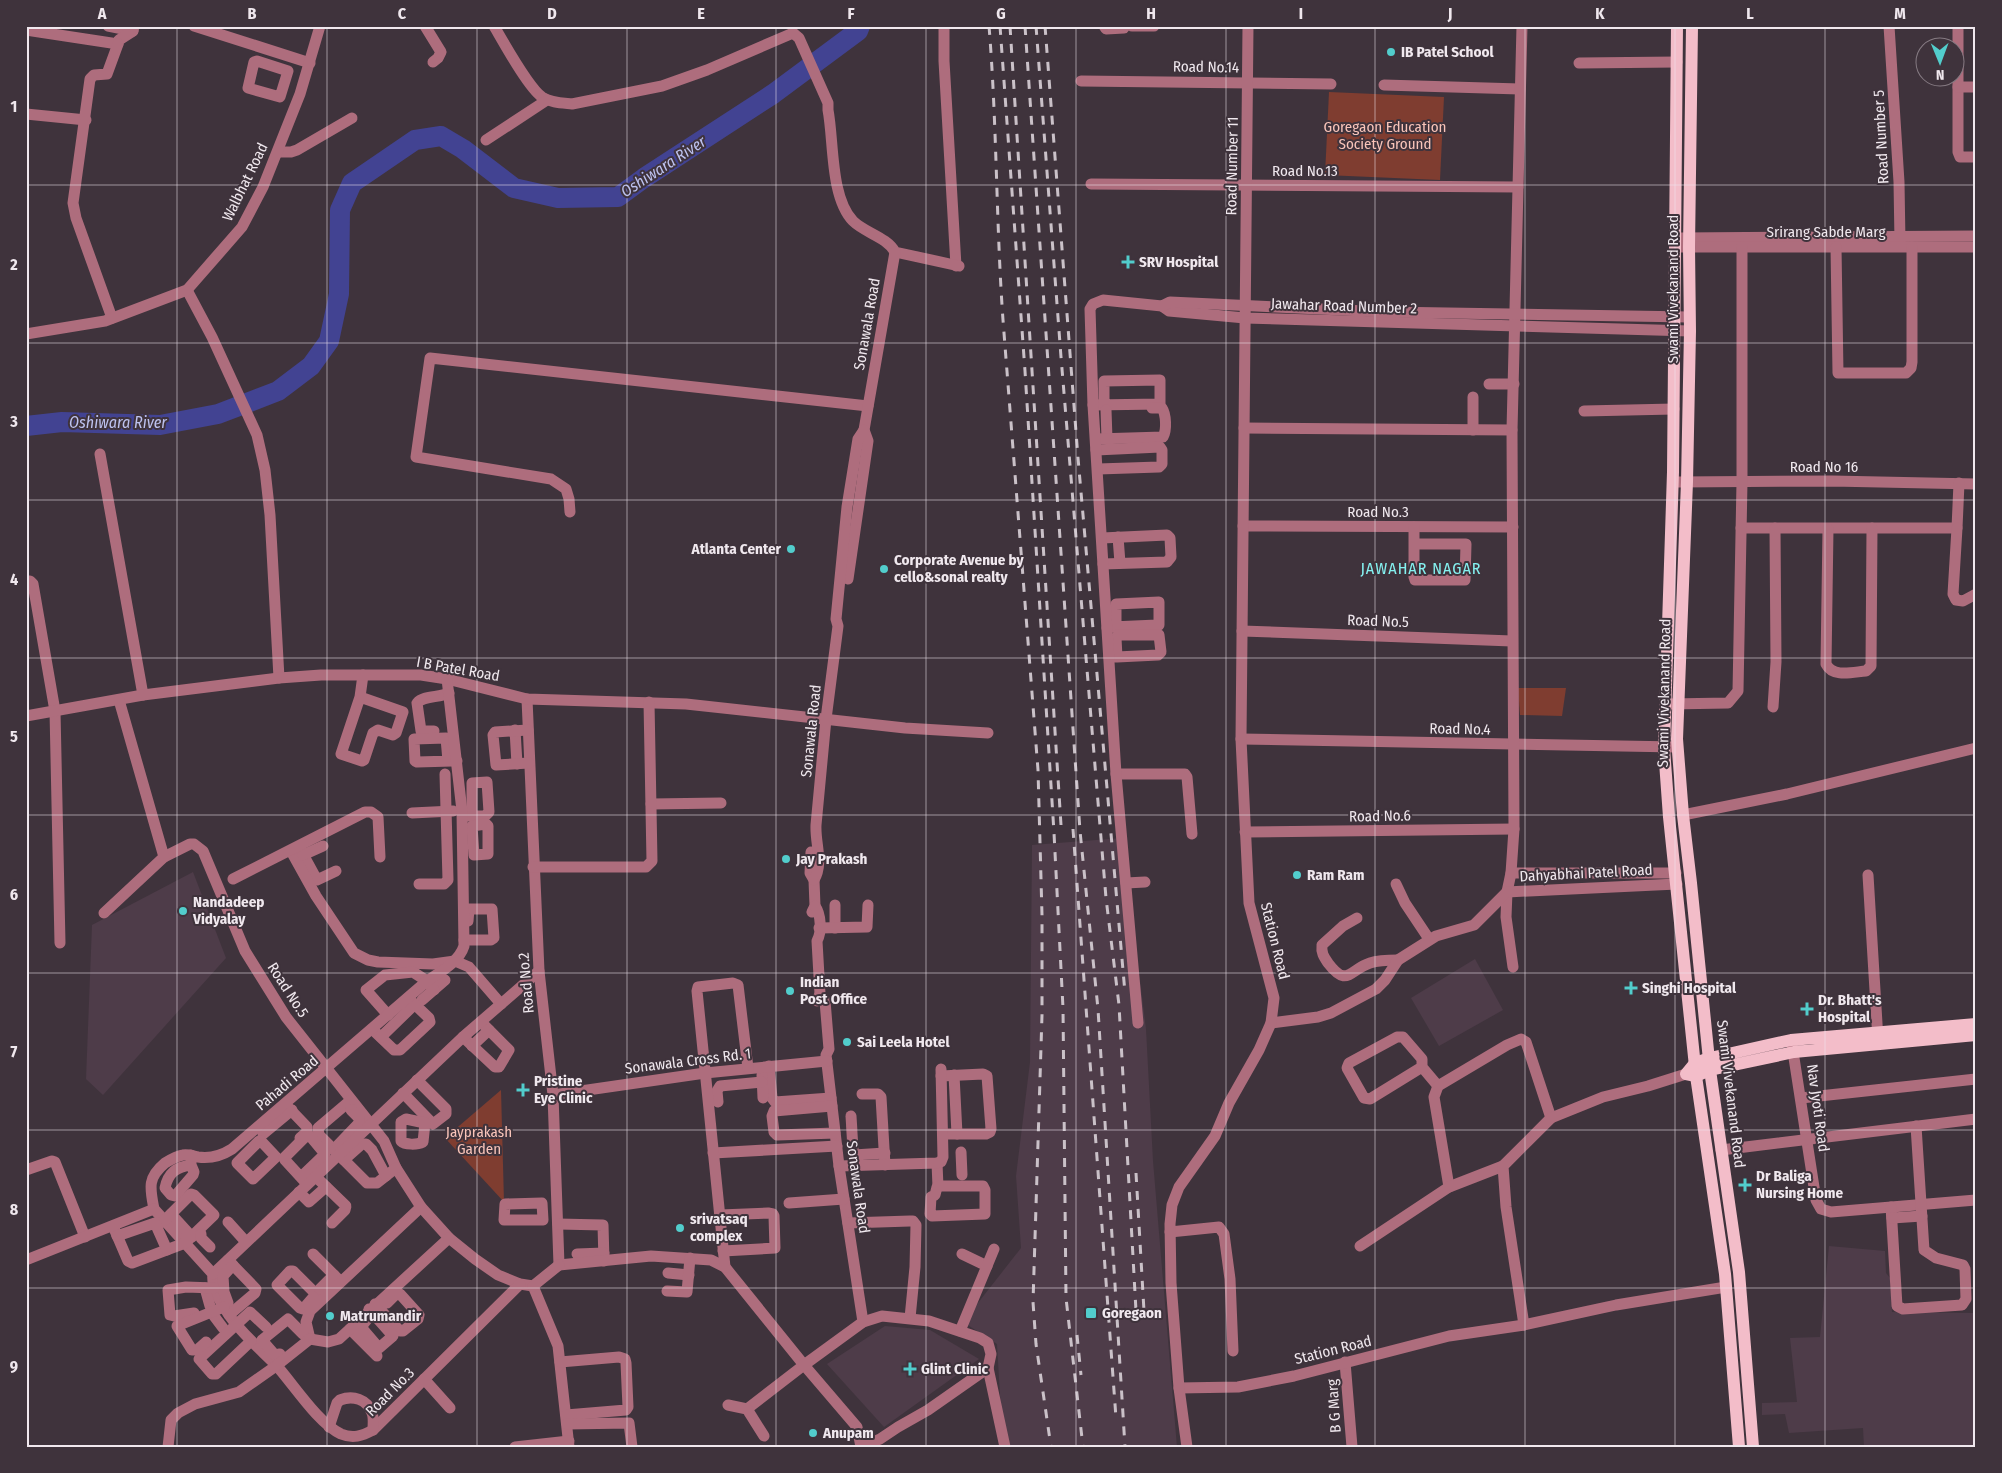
<svg xmlns="http://www.w3.org/2000/svg" width="2002" height="1473" font-family="'Fira Sans Condensed',sans-serif">
	<rect width="100%" height="100%" fill="#3f333c"/>
	<g fill="#4e3c49">
		<path d="M1122 838 1146 1029 1153 1161 1177 1447H1010L1001 1413 997 1344 963 1322 1021 1248 1016 1176 1030 1062 1032 845Z"/>
		<path d="M193 872 226 958 103 1095 86 1079 92 925Z"/>
		<path d="M1475 959 1503 1010 1439 1046 1411 998Z"/>
		<path d="M1829 1246 1885 1251 1886 1273 1890 1278 1892 1312 1976 1313V1447H1864L1863 1428 1789 1433 1785 1414 1762 1415V1403L1797 1402 1790 1338 1820 1337Z"/>
		<path d="M885 1326 930 1330 979 1359 884 1427 827 1364Z"/>
	</g>
	<g fill="#7f3d30">
		<path d="M1329 92 1444 97 1440 180 1325 175Z"/>
		<path d="M1518 688H1566L1562 716 1520 715Z"/>
		<path d="M501 1090 504 1202 445 1138Z"/>
	</g>
	<g fill="none" stroke-linecap="round" stroke-linejoin="round">
		<path stroke="#424392" stroke-width="20" d="M26 426 62 422 160 425 218 414 278 391 311 366 329 341 339 294 340 210 352 183 415 140 441 136 463 149 514 188 558 198 618 197 644 178 773 94 858 31 860 26"/>
		<g stroke="#ae6d7d" stroke-width="11">
			<path d="M108 26 133 31"/>
			<path d="M194 26 310 63"/>
			<path d="M425 26 441 52 438 58 433 62"/>
			<path d="M494 26C504 43 528 87 542 97 551 103 562 103 572 104L662 86 707 70 793 33"/>
			<path d="M944 26V61L956 266"/>
			<path d="M1104 26 1106 29 1124 28 1125 26"/>
			<path d="M1132 26H1154"/>
			<path d="M1889 26 1899 182 1900 242"/>
			<path d="M1958 26V152L1960 157H1976"/>
			<path d="M26 30 118 44 119 40 133 31 134 26"/>
			<path d="M793 33 799 38 828 103V110C834 141 830 197 853 221 865 233 887 237 895 252L959 266"/>
			<path d="M257 61 288 71 280 97 248 88 254 62Z"/>
			<path d="M1579 63 1677 62"/>
			<path d="M1081 81 1331 84"/>
			<path d="M1384 85 1520 89"/>
			<path d="M1958 87H1976"/>
			<path d="M26 114 86 120"/>
			<path d="M486 140 547 100"/>
			<path d="M278 152H291L297 150 352 118"/>
			<path d="M1091 184 1518 187"/>
			<path d="M1680 238 1976 236"/>
			<path d="M1680 247H1976"/>
			<path d="M1836 247 1838 373H1906L1911 368 1912 362V247"/>
			<path d="M187 290 212 337 257 435 265 470 270 515 279 678"/>
			<path d="M1162 306 1169 311 1245 318 1690 331"/>
			<path d="M112 318 76 218 73 203 90 79 94 75 107 74 118 44"/>
			<path d="M26 334 105 321 187 290 242 227 263 187 300 94 320 26"/>
			<path d="M1489 384H1514"/>
			<path d="M1093 405 1160 404V380L1104 381V405"/>
			<path d="M1106 410 1107 439"/>
			<path d="M1584 411 1674 409"/>
			<path d="M1244 428 1512 430"/>
			<path d="M1473 430V397"/>
			<path d="M1096 439 1163 437C1167 430 1166 414 1162 408H1152"/>
			<path d="M1096 450 1160 447 1162 450V464L1159 467 1098 469"/>
			<path d="M100 454 143 695"/>
			<path d="M1678 482 1832 481 1976 484"/>
			<path d="M570 512 569 499 566 489 551 479 416 457 430 358 868 406"/>
			<path d="M1243 526 1513 527"/>
			<path d="M1741 528H1957L1959 483"/>
			<path d="M1957 528 1953 594 1956 600 1963 601 1976 594"/>
			<path d="M1828 529 1826 664C1833 678 1853 672 1866 671L1871 666 1872 528"/>
			<path d="M1118 537 1120 563"/>
			<path d="M1102 538 1167 535 1170 538 1171 557 1167 562 1103 564"/>
			<path d="M1414 544H1466L1465 580H1415L1414 577V527"/>
			<path d="M848 579 868 441 864 430 895 252"/>
			<path d="M26 581H30L33 584 55 711 60 943"/>
			<path d="M1107 628 1112 627 1157 625H1159V602L1116 604V627"/>
			<path d="M1242 631 1512 641"/>
			<path d="M1109 657H1117L1158 655 1161 652 1159 635H1118L1116 638 1117 657"/>
			<path d="M360 697 403 712 396 733 393 735 378 730 373 733 364 760 362 761 341 754 360 697 363 675"/>
			<path d="M527 699 539 971 553 1095 559 1265"/>
			<path d="M1669 704 1728 703 1738 691 1742 482V247"/>
			<path d="M1773 707 1776 662 1775 528"/>
			<path d="M26 716 143 695 279 678 321 675H421L447 679 527 699 686 704 905 728 988 733"/>
			<path d="M515 730 517 764"/>
			<path d="M528 730 495 732 493 735 496 765 529 763"/>
			<path d="M434 731H421L417 703C424 695 439 698 449 693"/>
			<path d="M1241 739 1677 747"/>
			<path d="M448 761 446 738 414 739 415 761 417 762 452 761H457"/>
			<path d="M1116 774H1185L1187 777 1192 834"/>
			<path d="M651 804 721 803"/>
			<path d="M412 813 453 811"/>
			<path d="M1683 815 1787 794 1976 748"/>
			<path d="M463 816H485L489 812 487 782 472 783V816"/>
			<path d="M486 824 488 826V854L474 855 472 826Z"/>
			<path d="M1245 832 1514 829"/>
			<path d="M299 847 317 880 336 871"/>
			<path d="M291 851 316 896 354 953 368 960 378 962 433 964 455 961 469 967 501 1004"/>
			<path d="M811 852 810 873 814 880 815 906 812 912"/>
			<path d="M303 855 323 846"/>
			<path d="M164 857 190 844H194L203 851 245 951 286 1017 384 1141 396 1168 421 1207 449 1238 475 1259 498 1275 520 1284 533 1286"/>
			<path d="M533 867H646L652 861 649 702"/>
			<path d="M1511 873H1676"/>
			<path d="M1868 875 1878 1040"/>
			<path d="M233 879 365 812H371L378 817 380 857"/>
			<path d="M814 880C824 863 815 844 816 825L826 719 838 626 836 619 847 507 858 439 864 430"/>
			<path d="M1126 883 1145 882"/>
			<path d="M419 884H444L448 880 445 774"/>
			<path d="M1396 884 1405 903 1429 939"/>
			<path d="M835 905V928"/>
			<path d="M815 906C821 914 822 932 817 941L820 994 817 1001"/>
			<path d="M104 913 164 857 119 700"/>
			<path d="M1357 918 1343 926 1322 945C1321 953 1324 957 1328 963 1347 988 1349 970 1370 963 1379 960 1389 960 1398 960"/>
			<path d="M819 928 867 927 868 905"/>
			<path d="M464 940H491L494 938 492 909H469L468 921"/>
			<path d="M1513 967 1506 917 1507 892 1511 873 1514 829 1512 430 1522 26"/>
			<path d="M820 994 825 1001 829 1049 826 1055 839 1166 863 1322"/>
			<path d="M422 1000 445 980"/>
			<path d="M388 1015 366 990 385 975 413 972 427 981 434 990"/>
			<path d="M1138 1023 1116 774 1093 405 1090 309 1093 304 1103 300 1162 306 1170 302 1386 312 1689 317"/>
			<path d="M1271 1023 1318 1017 1331 1013 1376 989 1385 980 1398 960 1436 936 1474 925 1507 892 1677 884"/>
			<path d="M372 1029 394 1050H400L430 1022 429 1018 408 998"/>
			<path d="M381 1037 415 1004"/>
			<path d="M463 1037 495 1067H499L509 1050 481 1022"/>
			<path d="M1792 1045 1816 1200 1821 1209 1831 1212 1976 1200"/>
			<path d="M472 1046 489 1030"/>
			<path d="M769 1066 772 1098 775 1102 831 1098"/>
			<path d="M1422 1067V1059L1403 1037H1397L1349 1063 1347 1068 1364 1098 1370 1099 1422 1067 1438 1086"/>
			<path d="M762 1075 763 1098"/>
			<path d="M954 1075 957 1134"/>
			<path d="M941 1076 983 1074 987 1076 991 1129 990 1132 986 1134H943"/>
			<path d="M403 1093 433 1124 446 1114V1109L417 1080"/>
			<path d="M862 1094H878L881 1097 885 1165"/>
			<path d="M553 1095 705 1073 827 1061"/>
			<path d="M1801 1098 1976 1079"/>
			<path d="M351 1100 318 1128 319 1135 367 1183H377L396 1168"/>
			<path d="M718 1102 717 1091 720 1086 762 1082"/>
			<path d="M285 1104 307 1127V1132L300 1138"/>
			<path d="M832 1106 774 1111 772 1116 774 1132 777 1135 835 1133"/>
			<path d="M851 1116 854 1166"/>
			<path d="M406 1119 425 1123 423 1142C417 1145 405 1145 401 1141V1122Z"/>
			<path d="M263 1134 292 1110"/>
			<path d="M259 1141H261L276 1157 253 1179 237 1163Z"/>
			<path d="M338 1145 359 1123V1118L351 1110"/>
			<path d="M1721 1150 1976 1119"/>
			<path d="M961 1152 962 1175"/>
			<path d="M713 1153 837 1146"/>
			<path d="M854 1155 885 1153"/>
			<path d="M344 1160 362 1144H366L372 1150 386 1176"/>
			<path d="M937 1163 938 1187"/>
			<path d="M191 1165C176 1167 168 1173 165 1188L171 1195 175 1196 193 1175 194 1172 191 1165V1155"/>
			<path d="M839 1166 937 1163 941 1162 943 1157 941 1069"/>
			<path d="M26 1170 52 1161 55 1162 85 1237"/>
			<path d="M315 1176 346 1206 345 1210 332 1223"/>
			<path d="M301 1177 325 1154 310 1136 305 1137 284 1158 285 1160 307 1184"/>
			<path d="M940 1186H983L985 1190V1214L932 1216 930 1214 931 1197 935 1195 937 1187Z"/>
			<path d="M1449 1187 1434 1097 1438 1086 1507 1045 1521 1039 1526 1042 1551 1118"/>
			<path d="M299 1192 309 1202 326 1187"/>
			<path d="M542 1203 543 1220H504L505 1204Z"/>
			<path d="M789 1203 844 1199"/>
			<path d="M1891 1207 1897 1306 1903 1309 1962 1305 1966 1299 1965 1269 1963 1265 1936 1258 1924 1250 1916 1126"/>
			<path d="M154 1209C150 1188 147 1178 165 1163 170 1160 177 1156 183 1155 188 1154 193 1156 198 1157 211 1159 221 1156 232 1149L427 981C440 972 459 962 464 946L462 811 447 679"/>
			<path d="M154 1209 213 1274C211 1289 221 1303 229 1315 242 1334 260 1349 276 1365 294 1385 318 1423 341 1434 353 1439 362 1436 373 1430L520 1284"/>
			<path d="M171 1214 192 1237"/>
			<path d="M720 1215 768 1213 773 1214 774 1216 775 1248 723 1251"/>
			<path d="M1892 1218 1922 1216"/>
			<path d="M228 1222 246 1242"/>
			<path d="M848 1223 910 1221H913L916 1225 915 1267 910 1318"/>
			<path d="M558 1224 603 1225 604 1261"/>
			<path d="M113 1226 128 1261 132 1263 185 1243 214 1215 194 1195 191 1194 165 1220 157 1225"/>
			<path d="M1170 1232 1219 1227 1224 1234 1230 1279 1233 1351"/>
			<path d="M201 1234V1238L210 1247"/>
			<path d="M117 1236 155 1223 167 1250"/>
			<path d="M1360 1246 1449 1187 1503 1166"/>
			<path d="M313 1254 340 1281"/>
			<path d="M577 1254 604 1253"/>
			<path d="M962 1254 987 1266"/>
			<path d="M26 1260 154 1209"/>
			<path d="M228 1260 256 1289 255 1293 229 1315"/>
			<path d="M559 1265 651 1256 711 1260 725 1267 804 1365 747 1409"/>
			<path d="M725 1267 697 991 698 987 733 983 738 985 748 1068"/>
			<path d="M290 1271H293L316 1294 303 1309 300 1308 277 1285Z"/>
			<path d="M668 1273 689 1275"/>
			<path d="M213 1274 463 1037 539 971"/>
			<path d="M533 1286 558 1346 569 1447"/>
			<path d="M533 1286 559 1265"/>
			<path d="M205 1288 210 1306"/>
			<path d="M320 1289 334 1275"/>
			<path d="M667 1291 687 1292 690 1258"/>
			<path d="M228 1303 224 1292 223 1276 233 1265"/>
			<path d="M375 1304 400 1331H403L418 1319 419 1315 400 1294 395 1295 387 1303"/>
			<path d="M369 1309 393 1336 379 1348 361 1327 369 1317"/>
			<path d="M211 1312 223 1328"/>
			<path d="M194 1313 174 1316 170 1315 168 1290 186 1287 214 1288"/>
			<path d="M1524 1325 1506 1207 1503 1166 1551 1118 1603 1097 1648 1086 1686 1074"/>
			<path d="M350 1329 377 1356"/>
			<path d="M960 1331 994 1249"/>
			<path d="M310 1339 306 1322 310 1311 421 1207"/>
			<path d="M310 1339 328 1342 339 1339 449 1238"/>
			<path d="M251 1341 216 1374H212L199 1359 250 1312 266 1327"/>
			<path d="M206 1342 197 1350H192L177 1326 224 1307"/>
			<path d="M280 1354 275 1355 262 1340 288 1319 303 1334"/>
			<path d="M560 1362 619 1357 625 1359 626 1363 628 1407 626 1410 566 1415"/>
			<path d="M1345 1362 1352 1447"/>
			<path d="M988 1368 1005 1447"/>
			<path d="M424 1379 450 1408"/>
			<path d="M1179 1388 1238 1387 1294 1376 1449 1336 1524 1325 1616 1305 1726 1287"/>
			<path d="M728 1405 747 1409 764 1436"/>
			<path d="M567 1424 629 1423 632 1447"/>
			<path d="M329 1427 337 1403 340 1400C353 1395 367 1399 372 1413 374 1417 373 1424 373 1430"/>
			<path d="M168 1447 171 1420 178 1413 195 1404 239 1392 276 1366 310 1339"/>
			<path d="M515 1447 569 1441"/>
			<path d="M861 1447 857 1427 804 1365 863 1322 882 1316 929 1321 980 1338 988 1343 991 1354 988 1368 928 1410 898 1427 880 1439 862 1447"/>
			<path d="M1187 1447 1179 1388 1171 1283 1170 1224 1172 1205 1179 1187 1215 1136 1229 1103 1259 1050 1271 1023 1274 998 1249 903 1241 739 1248 26"/>
		</g>
		<g stroke="#f3bdc9" stroke-width="12">
			<path d="M1677 26 1673 472 1664 748 1669 817 1696 1076 1725 1274 1739 1447"/>
			<path d="M1692 26 1689 247 1690 331 1687 482 1677 739 1683 815 1691 883 1710 1070 1739 1272 1753 1447"/>
			<path d="M1976 1024 1791 1040 1710 1058 1695 1063 1686 1074 1696 1076 1710 1070 1794 1052 1976 1035"/>
		</g>
		<g stroke="#cac1c8" stroke-width="3" stroke-dasharray="9 9" stroke-linecap="butt">
			<path d="M989 26C997 124 996 222 1003 320L1038 770 1042 915V1015L1033 1302 1036 1344 1051 1447"/>
			<path d="M1000 26 1025 371 1054 833 1063 1008 1066 1298 1083 1447"/>
			<path d="M1010 26 1061 825"/>
			<path d="M1025 26 1080 831 1098 1009 1125 1447"/>
			<path d="M1036 26 1061 357 1106 898 1119 1005 1136 1311"/>
			<path d="M1045 26 1078 458 1125 993"/>
			<path d="M1073 829 1116 1418"/>
			<path d="M1136 1173 1144 1311"/>
			<path d="M1077 1335 1081 1375"/>
		</g>
	</g>
	<path fill="none" stroke="#f0e8ee" stroke-width="1" stroke-opacity="0.55" d="M177 26V1447M327 26V1447M477 26V1447M627 26V1447M776 26V1447M926 26V1447M1076 26V1447M1226 26V1447M1375 26V1447M1525 26V1447M1675 26V1447M1825 26V1447M26 185H1976M26 343H1976M26 500H1976M26 658H1976M26 815H1976M26 973H1976M26 1130H1976M26 1288H1976"/>
	<g fill="#52cdcc" stroke="#3f333c" stroke-width="2">
		<circle cx="1391" cy="52" r="5"/>
		<path d="M1125.5 254.5h5v5h5v5h-5v5h-5v-5h-5v-5h5z"/>
		<circle cx="791" cy="549" r="5"/>
		<circle cx="884" cy="569" r="5"/>
		<circle cx="786" cy="859" r="5"/>
		<circle cx="1297" cy="875" r="5"/>
		<circle cx="183" cy="911" r="5"/>
		<path d="M1628.5 980.5h5v5h5v5h-5v5h-5v-5h-5v-5h5z"/>
		<circle cx="790" cy="991" r="5"/>
		<path d="M1804.5 1001.5h5v5h5v5h-5v5h-5v-5h-5v-5h5z"/>
		<circle cx="847" cy="1042" r="5"/>
		<path d="M520.5 1082.5h5v5h5v5h-5v5h-5v-5h-5v-5h5z"/>
		<path d="M1742.5 1177.5h5v5h5v5h-5v5h-5v-5h-5v-5h5z"/>
		<circle cx="680" cy="1228" r="5"/>
		<rect x="1085" y="1307" width="12" height="12" rx="2.5"/>
		<circle cx="330" cy="1316" r="5"/>
		<path d="M907.5 1361.5h5v5h5v5h-5v5h-5v-5h-5v-5h5z"/>
		<circle cx="813" cy="1433" r="5"/>
	</g>
	<g text-anchor="middle" stroke-width="4" stroke-linejoin="round" paint-order="stroke">
		<g font-size="15" font-weight="bold" fill="#f0e8ee" stroke="#3f333c" text-anchor="start">
			<text x="1401" y="57">IB Patel School</text>
			<text x="1139" y="267">SRV Hospital</text>
			<text x="781" y="554" text-anchor="end">Atlanta Center</text>
			<text x="894" y="565">Corporate Avenue by<tspan x="894" dy="17">cello&amp;sonal realty</tspan></text>
			<text x="796" y="864">Jay Prakash</text>
			<text x="1307" y="880">Ram Ram</text>
			<text x="193" y="907">Nandadeep<tspan x="193" dy="17">Vidyalay</tspan></text>
			<text x="800" y="987">Indian<tspan x="800" dy="17">Post Office</tspan></text>
			<text x="1642" y="993">Singhi Hospital</text>
			<text x="1818" y="1005">Dr. Bhatt's<tspan x="1818" dy="17">Hospital</tspan></text>
			<text x="857" y="1047">Sai Leela Hotel</text>
			<text x="534" y="1086">Pristine<tspan x="534" dy="17">Eye Clinic</tspan></text>
			<text x="1756" y="1181">Dr Baliga<tspan x="1756" dy="17">Nursing Home</tspan></text>
			<text x="690" y="1224">srivatsaq<tspan x="690" dy="17">complex</tspan></text>
			<text x="1102" y="1318">Goregaon</text>
			<text x="340" y="1321">Matrumandir</text>
			<text x="921" y="1374">Glint Clinic</text>
			<text x="823" y="1438">Anupam</text>
		</g>
		<g font-size="15" fill="#f0e8ee" stroke="#3f333c">
			<text transform="translate(1206 67) rotate(1)" y="5">Road No.14</text>
			<text transform="translate(1881 137) rotate(-93)" y="5">Road Number 5</text>
			<text transform="translate(1232 166) rotate(-89)" y="5">Road Number 11</text>
			<text x="1305" y="176">Road No.13</text>
			<text transform="translate(245 182) rotate(-64)" y="5">Walbhat Road</text>
			<text x="1826" y="237">Srirang Sabde Marg</text>
			<text transform="translate(1673 289) rotate(-90)" y="5">Swami Vivekanand Road</text>
			<text transform="translate(1344 306) rotate(2)" y="5">Jawahar Road Number 2</text>
			<text transform="translate(867 324) rotate(-80)" y="5">Sonawala Road</text>
			<text x="1824" y="472">Road No 16</text>
			<text x="1378" y="517">Road No.3</text>
			<text transform="translate(1378 621) rotate(2)" y="5">Road No.5</text>
			<text transform="translate(458 669) rotate(10)" y="5">I B Patel Road</text>
			<text transform="translate(1664 693) rotate(-89)" y="5">Swami Vivekanand Road</text>
			<text transform="translate(1460 729) rotate(1)" y="5">Road No.4</text>
			<text transform="translate(811 731) rotate(-84)" y="5">Sonawala Road</text>
			<text transform="translate(1380 816) rotate(-1)" y="5">Road No.6</text>
			<text transform="translate(1586 873) rotate(-3)" y="5">Dahyabhai Patel Road</text>
			<text transform="translate(1275 941) rotate(76)" y="5">Station Road</text>
			<text transform="translate(526 983) rotate(-95)" y="5">Road No.2</text>
			<text transform="translate(288 990) rotate(57)" y="5">Road No.5</text>
			<text transform="translate(688 1061) rotate(-7)" y="5">Sonawala Cross Rd. 1</text>
			<text transform="translate(287 1083) rotate(-40)" y="5">Pahadi Road</text>
			<text transform="translate(1731 1094) rotate(83)" y="5">Swami Vivekanand Road</text>
			<text transform="translate(1818 1108) rotate(82)" y="5">Nav Jyoti Road</text>
			<text transform="translate(858 1187) rotate(82)" y="5">Sonawala Road</text>
			<text transform="translate(1333 1350) rotate(-14)" y="5">Station Road</text>
			<text transform="translate(390 1392) rotate(-45)" y="5">Road No.3</text>
			<text transform="translate(1334 1406) rotate(-94)" y="5">B G Marg</text>
		</g>
		<g font-size="15" fill="#f9c4b9" stroke="#3f333c">
			<text x="1385" y="132">Goregaon Education<tspan x="1385" dy="17">Society Ground</tspan></text>
			<text x="479" y="1137">Jayprakash<tspan x="479" dy="17">Garden</tspan></text>
		</g>
		<g font-size="16" font-style="italic" fill="#bdc2ef" stroke="#3f333c">
			<text transform="translate(663 166) rotate(-33)" y="6">Oshiwara River</text>
			<text x="118" y="428">Oshiwara River</text>
		</g>
		<g font-size="16" letter-spacing="1" fill="#85f1f0" stroke="#3f333c">
			<text x="1421" y="574">JAWAHAR NAGAR</text>
		</g>
	</g>
	<rect width="2002" height="1473" fill="none" stroke="#3f333c" stroke-width="55"/>
	<g transform="translate(1940 62) rotate(179)"><circle r="24" fill="#3f333c" stroke="#867b83"/>
	<path d="M0-4L9 19L0 12L-9 19Z" fill="#52cdcc"/>
	<text y="-8" font-size="14" font-weight="bold" text-anchor="middle" fill="#f0e8ee">N</text>
	</g>
	<rect x="28" y="28" width="1946" height="1418" fill="none" stroke="#f0e8ee" stroke-width="2"/>
	<g font-size="16" text-anchor="middle" font-weight="bold" fill="#f0e8ee">
		<text x="102" y="19">A</text>
		<text x="252" y="19">B</text>
		<text x="402" y="19">C</text>
		<text x="552" y="19">D</text>
		<text x="701" y="19">E</text>
		<text x="851" y="19">F</text>
		<text x="1001" y="19">G</text>
		<text x="1151" y="19">H</text>
		<text x="1301" y="19">I</text>
		<text x="1450" y="19">J</text>
		<text x="1600" y="19">K</text>
		<text x="1750" y="19">L</text>
		<text x="1900" y="19">M</text>
		<text x="14" y="112">1</text>
		<text x="14" y="270">2</text>
		<text x="14" y="427">3</text>
		<text x="14" y="585">4</text>
		<text x="14" y="742">5</text>
		<text x="14" y="900">6</text>
		<text x="14" y="1057">7</text>
		<text x="14" y="1215">8</text>
		<text x="14" y="1372">9</text>
	</g>
</svg>
